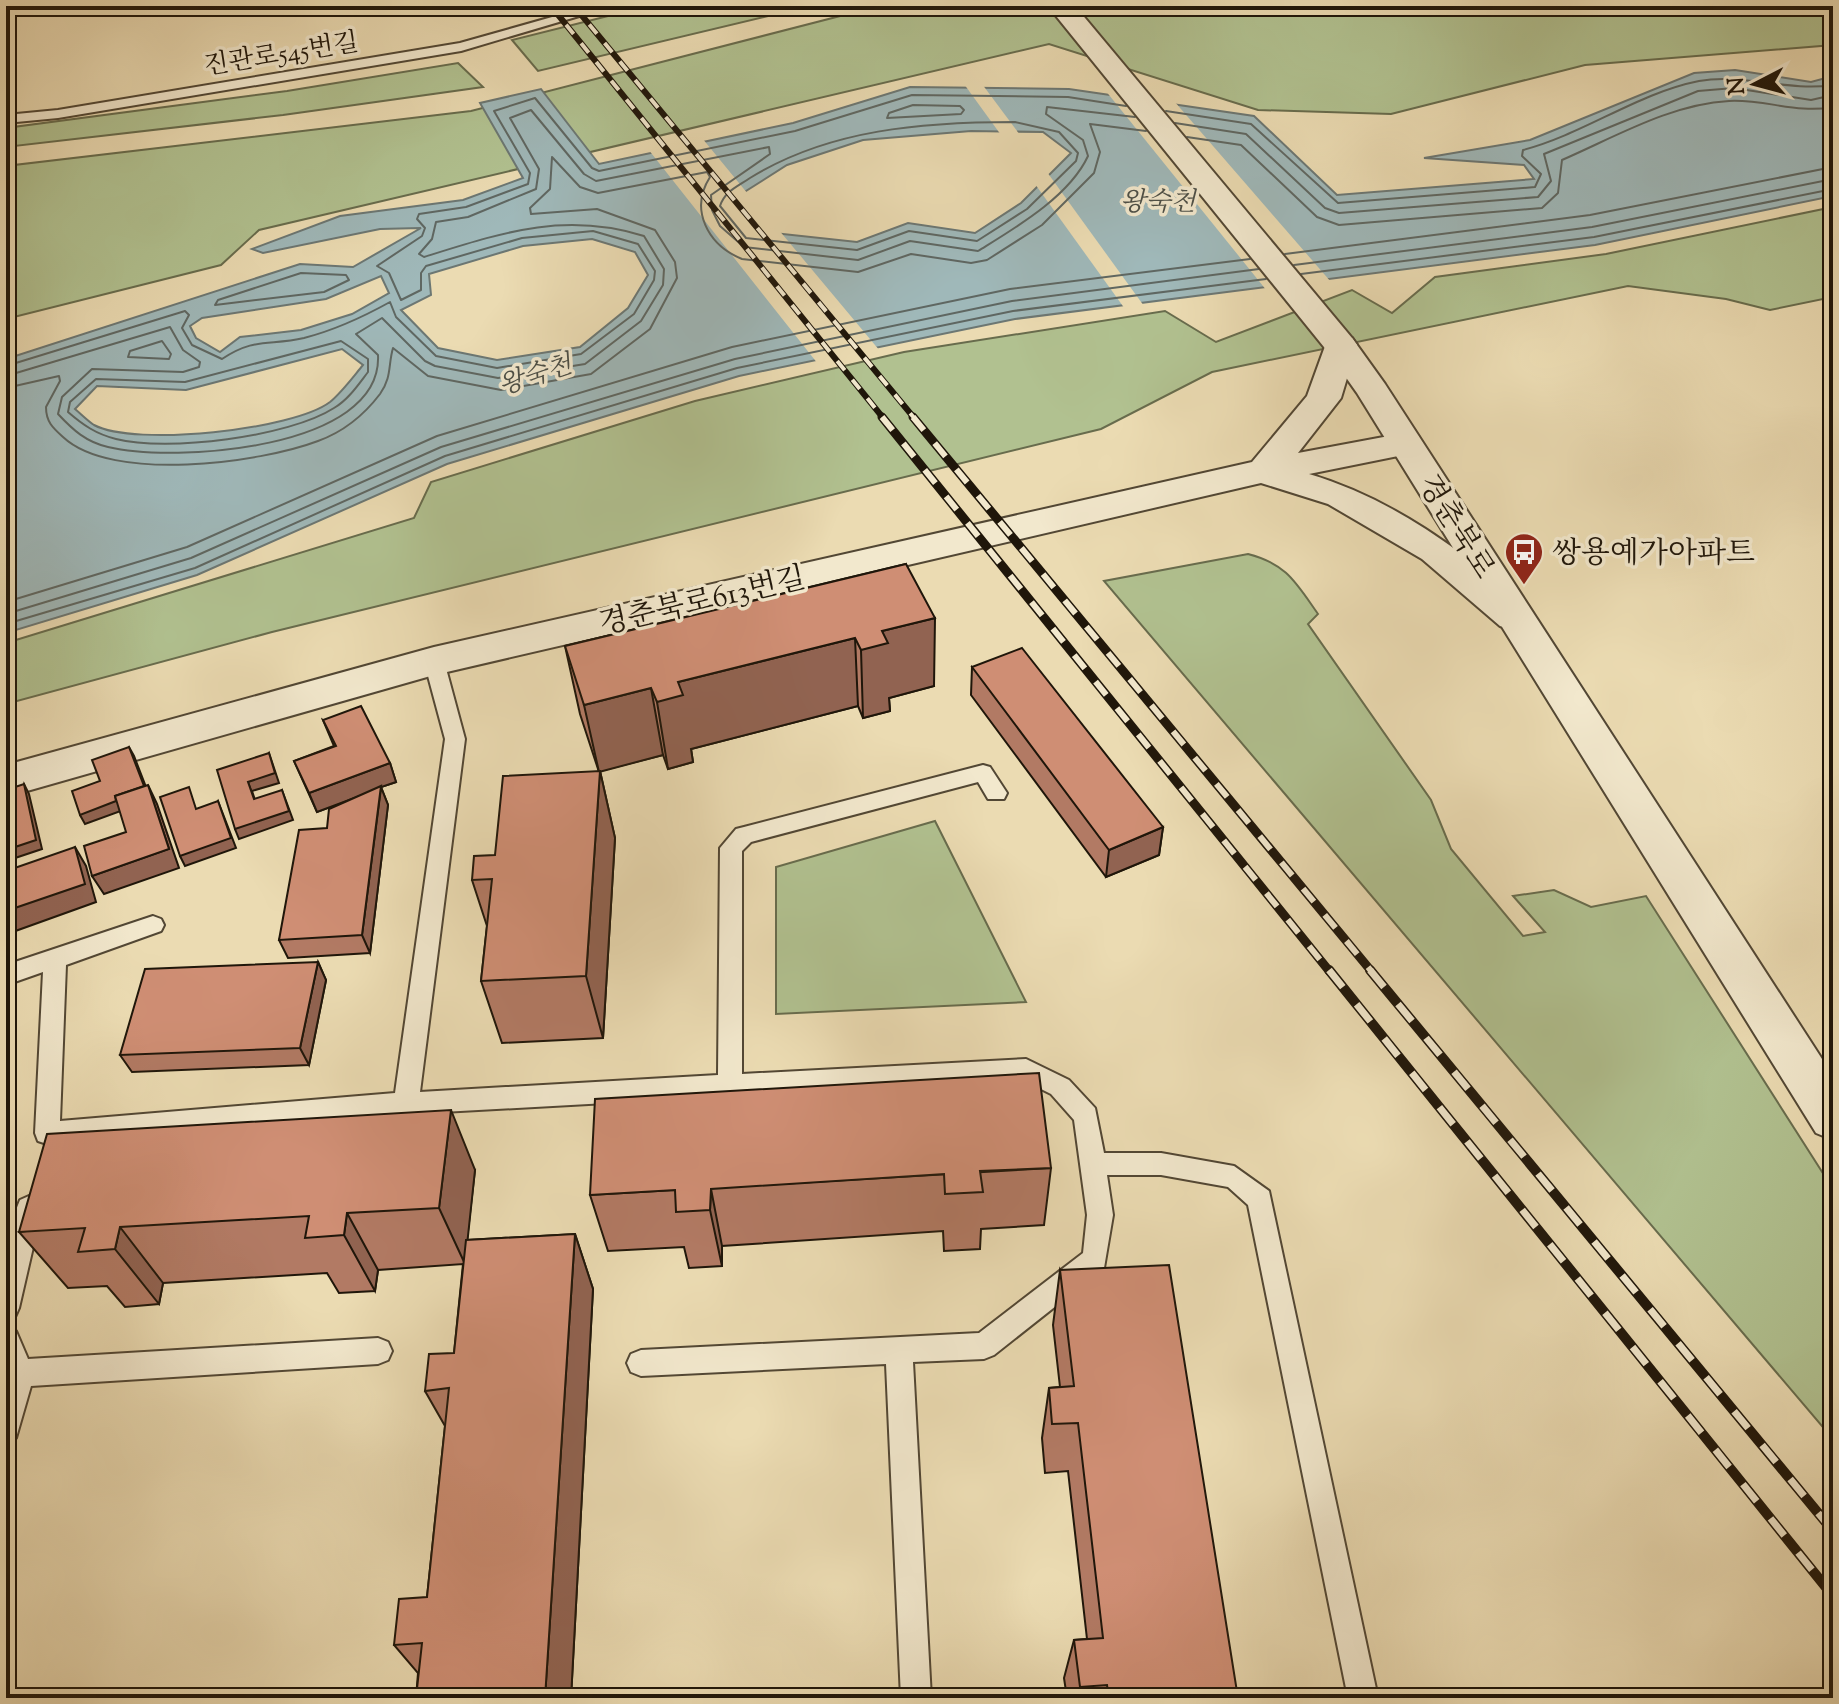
<svg xmlns="http://www.w3.org/2000/svg" width="1839" height="1704" font-family="'Sorts Mill Goudy','Noto Serif KR',serif">
	<rect width="100%" height="100%" fill="#ebdbb2"/>
	<filter id="stains"><feTurbulence type="fractalNoise" baseFrequency=".0025" numOctaves="4"/><feColorMatrix values="0 0 0 0 .2 0 0 0 0 .09 0 0 0 0 .02 0 0 0 .5 -.17"/></filter>
	<radialGradient id="worn" r=".72"><stop offset=".6" stop-color="#630" stop-opacity="0"/><stop offset="1" stop-color="#630" stop-opacity=".3"/></radialGradient>
	<g fill="#b1c190" stroke="#686c4d" stroke-width="2">
		<path d="M648 6H810L538 71 512 40Z"/>
		<path d="M879 6H1833V45L1585 65 1391 114 1258 110 1049 44 259 230 221 265 6 319V166L471 111Z"/>
		<path d="M458 63 483 87 283 115 6 147V128L287 91Z"/>
		<path d="M1833 207V297L1770 310 1726 299 1628 286 1212 372 1101 429 272 632 6 704V643L414 518 431 482 695 401 904 352 1165 311 1216 342 1352 290 1392 313 1435 277 1606 254Z"/>
		<path d="M1248 554C1287 564 1296 583 1318 614L1308 624 1431 800 1451 849 1523 936 1545 932 1513 896 1554 890 1591 907 1646 896 1833 1189V1439L1104 581Z"/>
		<path d="M935 821 1026 1002 776 1014V867Z"/>
	</g>
	<path fill="#9fb8b9" stroke="#6c7773" stroke-width="2" fill-rule="evenodd" d="M1735 70 1811 82 1833 76V196L1595 245 1015 319 739 376 447 464 197 575 6 633V359L300 264 353 267 421 228 380 229 263 253 252 249 340 216 463 200 523 178 480 103 541 89 599 164 793 123 910 87 1069 89 1254 116 1337 195 1534 179 1524 165 1424 158 1530 140 1694 73ZM971 131 1043 132 1071 153 1021 203 975 233 908 223 857 242 746 230 727 203 787 165 863 140ZM592 239 635 252 648 275 628 308 580 347 497 360 438 348 401 310 431 295 429 274 523 246ZM381 276 389 293 352 314 301 330 240 337 220 352 196 338 190 326 202 318 326 299ZM342 349 363 365C353 377 342 392 330 402 293 430 135 447 94 425 88 421 81 414 75 409L97 386 186 390Z"/>
	<g fill="#ebdbb2">
		<path d="M964 84H982L1020 135H1001Z"/>
		<path d="M1105 90 1174 101 1331 282 1267 291Z"/>
		<path d="M702 138 748 194 732 204 748 226 778 229 880 351 818 364 648 149Z"/>
		<path d="M1047 172 1144 306 1125 309 1035 184Z"/>
	</g>
	<g fill="none" stroke-linecap="round" stroke-linejoin="round">
		<g stroke="#5f6762" stroke-width="2">
			<path d="M913 105 960 106 964 110 961 114 887 118 889 113Z"/>
			<path d="M1166 111 1251 124 1338 203 1535 187 1541 174 1522 156 1523 150C1584 134 1638 93 1699 81 1744 73 1788 92 1833 85"/>
			<path d="M1015 122 1059 132 1078 153 1076 161 1027 209 977 241 909 231 857 250 746 238 720 206C725 191 737 187 750 178 829 129 924 122 1015 122Z"/>
			<path d="M1175 123 1246 134 1325 208 1339 213 1538 197 1551 181 1544 154 1698 91 1734 88 1811 100 1833 95"/>
			<path d="M1187 137 1241 145 1317 217 1339 225 1542 208 1558 193 1562 160C1615 137 1671 104 1729 101 1765 99 1797 114 1833 107"/>
			<path d="M1285 254 1590 215 1833 167"/>
			<path d="M1294 265 1592 227 1833 179"/>
			<path d="M301 273 346 275 349 280 324 292 215 305 218 300Z"/>
			<path d="M1301 274 1594 237 1833 189"/>
			<path d="M162 341 171 354 169 359 128 357 130 351Z"/>
			<path d="M341 341 368 359V372C358 385 348 400 334 408 289 437 167 452 116 439 96 434 83 425 68 412L70 402 96 379 185 382Z"/>
			<path d="M6 366 185 311 189 315 182 328 192 345 222 359C255 337 269 346 304 338 335 330 363 317 390 302L396 317 436 356 497 368 581 354 634 314 654 280 655 271 638 244 593 231 522 238 426 266 421 273V290L401 300 389 273 377 266 422 236 425 228 417 219 419 214 466 207 528 184 530 173 494 111 535 98 592 168 599 171 795 131 912 95 1068 97 1126 106"/>
			<path d="M6 376 170 327 183 350 200 362 199 367 183 372 92 369 62 397 58 414C73 430 86 442 108 447 173 463 383 450 378 355L356 334 382 318 425 361 435 366 498 378 585 364 641 321 663 285 664 269 644 236C564 211 501 233 424 257L419 254 432 239 436 222 468 217 536 189 539 169 510 118 531 110 584 174 596 181 769 147 770 154 711 195 712 210 720 226 744 247 858 260 910 241 978 251C1015 228 1069 197 1088 156L1083 140 1046 114 1047 107 1135 117"/>
			<path d="M6 388 59 376 60 381 46 407C46 422 53 428 63 437 112 483 260 463 318 441 343 432 364 415 380 394 392 377 388 365 393 348L428 376 501 390 591 374 650 329 677 278 675 262 655 230 597 209 531 214 530 208 550 189 552 157 580 187 598 193 707 172 710 177C689 210 708 245 742 259L858 272 911 254 971 263 987 260 1042 225 1094 173 1100 152 1090 124 1146 131"/>
			<path d="M6 602 187 547 437 436 732 347 1010 289 1250 259"/>
			<path d="M6 614 191 558 441 447 735 359 1012 301 1259 269"/>
			<path d="M6 624 195 568 445 456 737 368 1013 311 1266 279"/>
		</g>
		<defs>
			<g id="service">
				<path d="M591 6H613L461 51 58 118 6 123V115L58 110 460 43Z"/>
				<path d="M434 654 444 661 465 739 420 1092 718 1075 720 848 736 829 744 827 983 765 990 767 1007 793 1004 799H988L978 782 751 842 742 851V1074L1026 1059 1069 1080 1095 1108 1104 1153H1161L1234 1166 1269 1191 1378 1698H1348L1248 1205 1228 1187 1161 1175H1107L1113 1215 1104 1268 994 1355 984 1359 913 1362 931 1698H901L886 1364 641 1376 631 1372 627 1363 631 1354 641 1350 979 1333 1083 1253 1087 1215 1074 1120 1051 1094 1023 1080 406 1114 47 1144 38 1141 35 1133 43 972 6 985V965L153 916 161 919 164 925 161 931 66 965 60 1121 395 1093 445 739 424 661Z"/>
				<path d="M29 1196 38 1200 42 1208 19 1308 15 1317 6 1321C6 1280 3 1238 20 1200Z"/>
				<path d="M6 1327 16 1331 28 1359 378 1338 388 1342 392 1351 388 1360 378 1364 31 1386 16 1438 6 1442Z"/>
			</g>
			<path id="minor" d="M1340 335 1352 338 1357 345 1341 398 1298 453 1405 433 1418 436 1423 444 1418 452 1309 474C1396 500 1459 550 1528 606L1534 616 1528 626 1514 630 1500 626 1422 559 1328 504 1261 483 434 675 6 797V765L434 647 1252 462 1307 396 1328 338Z"/>
			<path id="tertiary" d="M1048 6H1075L1352 338 1385 384 1833 1076V1140L1816 1133 1357 393 1328 352Z"/>
		</defs>
		<use href="#service" stroke="#524734" stroke-width="4"/>
		<use href="#minor" stroke="#524734" stroke-width="4"/>
		<use href="#tertiary" stroke="#524734" stroke-width="4"/>
		<use href="#service" fill="#f2e8cd" fill-rule="evenodd"/>
		<use href="#minor" fill="#f2e8cd" fill-rule="evenodd"/>
		<use href="#tertiary" fill="#f2e8cd" fill-rule="evenodd"/>
		<defs>
			<g id="rail-far2">
				<path d="M551 6 884 419"/>
				<path d="M574 6 915 419"/>
			</g>
			<g id="rail-far1">
				<path d="M882 417 1330 972"/>
				<path d="M913 417 1372 972"/>
			</g>
			<g id="rail">
				<path d="M1329 970 1833 1596"/>
				<path d="M1370 970 1833 1531"/>
			</g>
		</defs>
		<use href="#rail-far2" stroke="#1f160a" stroke-width="6"/>
		<use href="#rail-far1" stroke="#1f160a" stroke-width="9"/>
		<use href="#rail" stroke="#1f160a" stroke-width="10"/>
		<use href="#rail-far2" stroke="#f2e8cd" stroke-width="4" stroke-dasharray="12" stroke-linecap="butt"/>
		<use href="#rail-far1" stroke="#f2e8cd" stroke-width="6" stroke-dasharray="17" stroke-linecap="butt"/>
		<use href="#rail" stroke="#f2e8cd" stroke-width="7" stroke-dasharray="22" stroke-linecap="butt"/>
	</g>
	<g fill="#b27a64" stroke="#1f160a" stroke-width="2">
		<path d="M906 564 934 686 889 698 890 711 863 718 858 706 691 749 693 762 668 769 663 755 600 771 615 838 603 1038 502 1043 481 981 487 926 472 880 495 855 599 772 580 714 565 646Z"/>
		<path d="M972 667 1163 827 1159 855 1106 877 971 695Z"/>
		<path d="M323 720 390 763 396 782 381 787 388 805 370 953 288 958 279 940 327 828 352 799 317 812 294 761 334 746Z"/>
		<path d="M318 962 326 980 309 1065 132 1072 120 1055Z"/>
		<path d="M1051 1168 1044 1225 981 1229 980 1249 944 1251 943 1231 722 1246V1266L689 1268 684 1247 608 1251 590 1195Z"/>
		<path d="M475 1170 467 1240 575 1234 593 1289 571 1698H416L418 1673 394 1645 427 1597 445 1426 425 1391 454 1353 463 1264 378 1270 375 1291 339 1293 327 1273 163 1283 159 1304 125 1307 107 1286 68 1288 19 1232Z"/>
		<path d="M1060 1270 1238 1698H1067L1064 1678 1074 1640 1087 1639 1068 1471 1045 1473 1042 1438 1049 1388 1060 1387 1053 1325Z"/>
	</g>
	<g fill="#916351" stroke="#1f160a" stroke-width="2">
		<path d="M935 618 934 686 889 698 890 711 863 718 861 650 882 631Z"/>
		<path d="M855 638 858 706 691 749 693 762 668 769 657 702 678 682Z"/>
		<path d="M651 688 663 755 599 772 584 705Z"/>
		<path d="M129 747 134 756 151 800 85 824 80 815Z"/>
		<path d="M269 753 279 783 252 791 258 809 248 782Z"/>
		<path d="M390 763 396 782 381 787 388 805 370 953 362 935 381 788 317 812 309 793Z"/>
		<path d="M600 771 615 838 603 1038 586 976Z"/>
		<path d="M24 784 29 794 42 849 6 861V850Z"/>
		<path d="M148 785 157 804 179 868 104 894 92 876 169 849Z"/>
		<path d="M282 790 293 820 239 839 235 829Z"/>
		<path d="M218 801 236 848 185 866 180 856Z"/>
		<path d="M1163 827 1159 855 1106 877 1109 850Z"/>
		<path d="M75 847 86 866 96 902 7 934 6 911Z"/>
		<path d="M318 962 326 980 309 1065 300 1048Z"/>
		<path d="M451 1110 475 1170 465 1264 439 1208Z"/>
		<path d="M711 1189 722 1246V1266L710 1210Z"/>
		<path d="M347 1213 378 1270 375 1291 344 1235Z"/>
		<path d="M120 1227 163 1283 159 1304 115 1249Z"/>
		<path d="M575 1234 593 1289 571 1698H545Z"/>
	</g>
	<g fill="#cf8e74" stroke="#1f160a" stroke-width="2">
		<path d="M906 564 935 618 882 631 888 643 861 650 855 638 678 682 683 695 657 702 651 688 584 705 565 646Z"/>
		<path d="M1022 648 1163 827 1109 850 972 667Z"/>
		<path d="M361 706 390 763 309 793 294 761 336 746 323 720Z"/>
		<path d="M129 747 144 786 115 796 116 801 80 815 72 791 100 781 92 760Z"/>
		<path d="M269 753 275 773 248 782 254 799 282 790 289 811 235 829 217 770Z"/>
		<path d="M600 771 586 976 481 981 492 879 472 880 474 856 495 855 503 776Z"/>
		<path d="M24 784 36 840 6 850V790Z"/>
		<path d="M148 785 169 849 92 876 84 846 126 832 115 796Z"/>
		<path d="M381 786 362 935 279 940 299 830 327 828 329 809Z"/>
		<path d="M189 787 196 809 218 801 231 838 180 856 160 797Z"/>
		<path d="M75 847 85 884 6 911V871Z"/>
		<path d="M318 962 300 1048 120 1055 145 969Z"/>
		<path d="M1039 1073 1051 1168 980 1171 983 1192 945 1194 944 1174 711 1189 710 1210 676 1212 675 1190 590 1195 595 1099Z"/>
		<path d="M451 1110 439 1208 347 1213 344 1235 305 1238 309 1216 120 1227 115 1249 78 1252 85 1228 19 1232 47 1134Z"/>
		<path d="M575 1234 545 1698H416L422 1643 394 1645 399 1599 427 1597 449 1388 425 1391 429 1354 454 1353 466 1240Z"/>
		<path d="M1169 1265 1238 1698H1109L1107 1685 1080 1687 1074 1640 1103 1638 1078 1423 1052 1424 1049 1388 1074 1386 1060 1270Z"/>
	</g>
	<defs>
		<symbol id="bus-pin" viewBox="-11 -11 22 30"><path d="M0 17L-7.5 6A9.5 9.5 0 1 1 7.5 6Z" fill="#8f2418" stroke="#f2e8cd"/><path d="M-5-6H5V4H4V6H2V4H-2V6H-4V4H-5ZM-3.5-4V0h7V-4ZM-3.5 1.2v1.5H-2V1.2ZM2 1.2v1.5H3.5V1.2Z" fill="#fff"/></symbol>
	</defs>
	<g fill-rule="evenodd">
		<use href="#bus-pin" x="1502" y="530" width="44" height="60"/>
	</g>
	<g text-anchor="middle" stroke-width="7" stroke-linejoin="round" paint-order="stroke">
		<g font-size="26" fill="#1f160a" stroke="#f2e8cd">
			<text transform="translate(281 53) rotate(-9)" y="9">진관로545번길</text>
		</g>
		<g font-size="26" font-style="italic" fill="#4c4f47" stroke="#f2e8cd">
			<text x="1158" y="210">왕숙천</text>
			<text transform="translate(535 374) rotate(-18)" y="9">왕숙천</text>
		</g>
		<g font-size="30" fill="#1f160a" stroke="#f2e8cd">
			<text transform="translate(1457 526) rotate(58)" y="10">경춘북로</text>
			<text transform="translate(702 600) rotate(-13)" y="10">경춘북로613번길</text>
		</g>
		<g font-size="30" fill="#1f160a" stroke="#f2e8cd" text-anchor="start">
			<text x="1552" y="562">쌍용예가아파트</text>
		</g>
	</g>
	<rect width="1839" height="1704" fill="none" stroke="#ebdbb2" stroke-width="32"/>
	<rect x="8" y="8" width="1823" height="1688" fill="none" stroke="#1f160a" stroke-width="4"/>
	<rect x="16" y="16" width="1807" height="1672" fill="none" stroke="#1f160a" stroke-width="2"/>
	<g transform="translate(1755 84) rotate(264)" stroke="#f2e8cd" stroke-width="6" paint-order="stroke">
	<path d="M0-6L14 30L0 20L-14 30Z" fill="#1f160a"/>
	<text y="-12" font-size="22" font-weight="bold" text-anchor="middle" fill="#1f160a">N</text>
	</g>
	<rect width="100%" height="100%" filter="url(#stains)"/>
	<rect width="100%" height="100%" fill="url(#worn)"/>
</svg>
